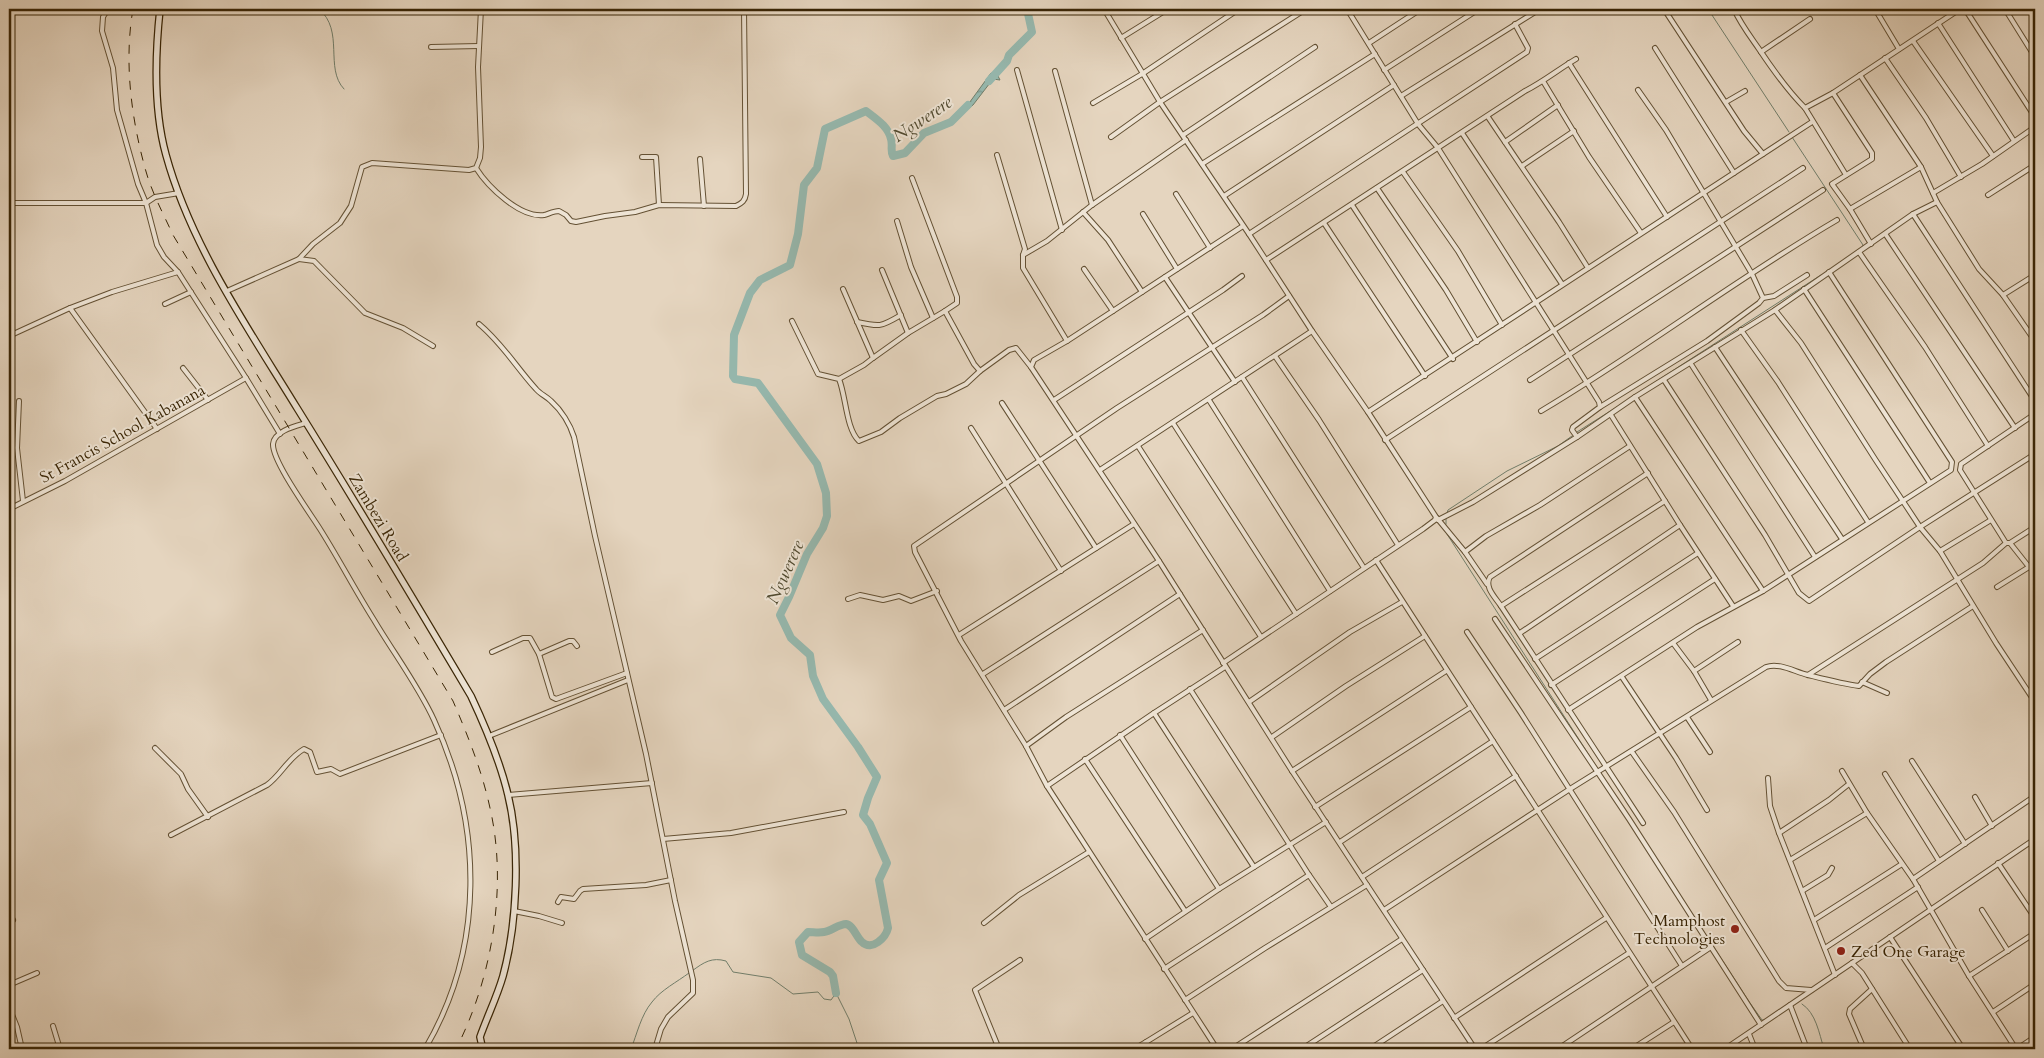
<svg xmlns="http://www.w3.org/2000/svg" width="2044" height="1058" font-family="Cardo,serif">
	<defs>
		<pattern id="water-ripples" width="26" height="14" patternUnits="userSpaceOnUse" patternTransform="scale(1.25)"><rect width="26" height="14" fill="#96b9af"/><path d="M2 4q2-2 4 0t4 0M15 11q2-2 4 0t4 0" fill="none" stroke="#7b968c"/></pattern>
	</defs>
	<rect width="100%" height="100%" fill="#e5d5bf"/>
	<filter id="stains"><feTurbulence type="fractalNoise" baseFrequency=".004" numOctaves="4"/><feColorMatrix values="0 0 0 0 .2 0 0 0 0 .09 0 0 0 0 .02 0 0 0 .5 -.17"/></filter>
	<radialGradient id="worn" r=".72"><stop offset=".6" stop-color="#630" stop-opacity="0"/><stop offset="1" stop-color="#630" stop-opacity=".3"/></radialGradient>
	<path fill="url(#water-ripples)" stroke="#717e6b" d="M991 73 998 76 1000 80 993 79 973 105 951 122 964 110Z"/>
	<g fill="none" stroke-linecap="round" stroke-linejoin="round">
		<g stroke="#717e6b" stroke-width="1">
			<path d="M319 9C345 31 324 68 344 89"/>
			<path d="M1708 9 1789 132"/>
			<path d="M1792 137 1863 245 1862 248"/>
			<path d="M1635 395 1821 275"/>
			<path d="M1577 432 1628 400"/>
			<path d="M1447 513 1448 510 1507 471 1558 446 1572 436"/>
			<path d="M1446 524V519"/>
			<path d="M1445 531 1598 769"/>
			<path d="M1602 775 1610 787"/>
			<path d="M1649 847 1750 1003 1762 1020H1764"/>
			<path d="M692 971C704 962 712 957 726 961L733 972 771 978 793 994 818 992 824 999 831 1000 836 993"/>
			<path d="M837 995 849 1019 859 1049"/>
			<path d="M1802 1004C1816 1013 1819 1033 1824 1049"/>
			<path d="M631 1049C637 1034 641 1015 652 1002 661 990 677 982 689 973"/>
		</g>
		<g stroke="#96b9af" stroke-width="8">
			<path d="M989 81 1007 61 1009 55 1032 32 1027 9"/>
			<path d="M836 993 833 976 830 972 802 955 799 942 808 932C813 932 819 933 824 932 831 931 839 924 846 924 853 925 857 938 862 942 872 952 886 937 888 928L879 880 887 863 870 824 863 815 868 798 877 777 858 747 823 699 813 676 810 655 791 638 780 615 789 597 807 554 823 528 827 516 826 493 817 464 758 383 735 379 733 376 734 335 750 293 760 280 790 265 798 234 804 185 817 168 825 129 866 111C876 119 888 126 891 139 893 146 890 150 893 156L905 153 924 133 951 122 968 105"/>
		</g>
		<defs>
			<g id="minor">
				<path d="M108 9 103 17 102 31 113 68 117 110 138 184 146 203 157 245 164 257 178 272 246 378 280 434"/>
				<path d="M1104 9 1160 102 1249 234 1312 331 1368 412 1436 517 1435 520 1423 529 1223 663"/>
				<path d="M1347 9 1418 124 1438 148 1599 402 1600 407 1573 427 1572 430 1577 437"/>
				<path d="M1664 9 1744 131 1763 154"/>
				<path d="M1734 9C1740 23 1750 36 1759 49 1773 70 1787 90 1805 108"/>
				<path d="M1875 9 1899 49"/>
				<path d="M1965 9 2035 117"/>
				<path d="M2005 9 2035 57"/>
				<path d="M1938 23 2014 141"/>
				<path d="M1121 38 1163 12"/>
				<path d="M1913 41 1993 156"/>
				<path d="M1369 43 1421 9"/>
				<path d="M431 47 479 46"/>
				<path d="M1655 48 1734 173"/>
				<path d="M1761 52 1810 19"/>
				<path d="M1885 58 1926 118 1961 177"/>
				<path d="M1569 63 1667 217"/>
				<path d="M1017 70 1062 230"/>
				<path d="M1384 70 1479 9"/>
				<path d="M1055 71 1092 205"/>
				<path d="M1860 75 1921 167 1937 202"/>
				<path d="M1543 81 1589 157 1641 233"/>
				<path d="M1833 93 1872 153V159L1832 184 1850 209 1871 244"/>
				<path d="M1401 96 1540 9"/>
				<path d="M1726 102 1745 91"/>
				<path d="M1093 103 1142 74 1239 9"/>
				<path d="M1488 117 1559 222 1588 268"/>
				<path d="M1462 133 1562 284"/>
				<path d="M1183 135 1315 47"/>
				<path d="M1111 137 1160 102 1306 9"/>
				<path d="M1505 142 1558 105"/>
				<path d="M997 155 1025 249 1023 255V268L1067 341"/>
				<path d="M642 157H656L659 205"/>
				<path d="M700 159 704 206"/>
				<path d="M1202 164 1375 54"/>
				<path d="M1522 166 1574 131"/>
				<path d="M476 168C488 187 520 218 544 215 548 214 554 211 559 211L566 215 571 221 576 222 605 216 635 212 659 205 736 206C742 203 745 201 746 194L744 9"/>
				<path d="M1403 172 1458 251 1502 325"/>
				<path d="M1846 175 1805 108 1833 93 1960 9"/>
				<path d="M912 178 957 297V303L945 311"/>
				<path d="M1377 188 1446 290 1477 342"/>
				<path d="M1933 193 1982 164 2035 127"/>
				<path d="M1176 194 1210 248"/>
				<path d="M1988 195 2035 165"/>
				<path d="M1224 196 1394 85"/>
				<path d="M9 203H146L155 197 179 193"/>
				<path d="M1352 205 1453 359"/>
				<path d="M1850 209 1921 167"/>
				<path d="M1083 212 1108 240 1142 292"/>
				<path d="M1143 214 1177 269"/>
				<path d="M1913 214 1937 202 1979 269 2003 295 2035 341"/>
				<path d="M897 221 911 267 933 318"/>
				<path d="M1324 223 1425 376"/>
				<path d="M1243 226 1067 341 1034 360 1031 367 1159 561 1292 771 1475 1049"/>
				<path d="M1249 234 1527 52 1528 48 1515 24"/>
				<path d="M1886 235 2015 428"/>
				<path d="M1859 252 1925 347 1988 446"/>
				<path d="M1023 255 1047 241 1092 205 1186 140"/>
				<path d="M299 259 314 261 365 313 403 328 433 346"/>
				<path d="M1266 260 1525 91C1543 82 1559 69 1576 59"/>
				<path d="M1084 269 1113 311"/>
				<path d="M882 270 908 333"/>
				<path d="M1165 277 1235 382"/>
				<path d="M843 289 873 358 908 333 945 311 974 364 980 371 1009 350 1016 348 1031 367"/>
				<path d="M1804 289 1930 483"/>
				<path d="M227 291 299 259 313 244 340 223 351 206 362 167 372 163 469 170 476 168 480 158 481 147 478 67 481 9"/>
				<path d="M2003 295 2035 275"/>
				<path d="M1763 298 1774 296 1807 275"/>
				<path d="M165 304 191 292"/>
				<path d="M1775 310 1801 343 1875 459 1920 527 1940 551 1996 643 2035 702"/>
				<path d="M792 321 818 374 839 379C846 396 846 429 859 441L881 432 900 418 937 396 946 394 966 384 980 371"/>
				<path d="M857 322C880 327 881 327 901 315"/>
				<path d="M479 324C502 343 516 367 536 389 540 394 546 396 551 401 561 410 570 424 574 437L595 536 646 754 675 901 693 980V993L668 1017 661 1029 655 1049"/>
				<path d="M1741 330 1778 382 1868 522"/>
				<path d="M9 336 70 308"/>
				<path d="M1715 347 1842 539"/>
				<path d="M1275 356 1319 420 1398 545"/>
				<path d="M1691 364 1815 557"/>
				<path d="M183 368 208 400"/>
				<path d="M1242 377 1364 568"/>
				<path d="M839 379 864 365 873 358"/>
				<path d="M1530 380 1823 190"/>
				<path d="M1664 380 1765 535 1799 593 1809 601 1920 527 2035 454"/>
				<path d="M1635 397 1763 591"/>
				<path d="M1054 400 1223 290 1242 276"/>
				<path d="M1209 400 1330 591"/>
				<path d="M19 401 17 448 23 501"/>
				<path d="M1002 403 1096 548"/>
				<path d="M1600 407 1707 341 1759 303 1763 298 1752 274 1666 130 1638 90"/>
				<path d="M1541 411C1642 351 1736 279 1837 220"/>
				<path d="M1368 412 1812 122"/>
				<path d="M2035 414 1961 464 1960 470 2006 543H2010L2029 567 2035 570"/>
				<path d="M306 423C296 426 274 431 273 444 272 461 310 513 320 529 339 559 355 590 374 620 393 652 419 687 434 720 483 826 485 947 425 1049"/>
				<path d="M1173 423 1296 614"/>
				<path d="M971 428 1061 571"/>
				<path d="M157 429 70 308 112 292 178 272"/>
				<path d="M1385 440 1803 168"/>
				<path d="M1138 446 1261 637"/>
				<path d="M1100 470 1312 331"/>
				<path d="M2035 470 2032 483 2035 487"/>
				<path d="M9 509 65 481 246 378"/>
				<path d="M1437 518 1465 552 1487 584"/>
				<path d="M1438 520 1473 502 1577 437 1635 397 1775 310 1913 214 2035 401"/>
				<path d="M1680 525 1733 606"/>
				<path d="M2010 543 2035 527"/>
				<path d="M1940 551 1991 520"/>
				<path d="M1465 552 1486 536 1540 505 1630 446"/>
				<path d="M1376 560 1692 1049"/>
				<path d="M1997 587 2029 567"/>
				<path d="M848 599 860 595 883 600 899 596 911 601 937 591"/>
				<path d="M1501 606C1495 597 1484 587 1490 577L1648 473"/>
				<path d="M1495 619 1629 819 1761 1025"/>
				<path d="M1467 632 1521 713 1682 966"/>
				<path d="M1520 633 1680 525 1611 415"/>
				<path d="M959 635 1134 524"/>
				<path d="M1673 643 1694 671 1711 700"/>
				<path d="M492 652 523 638H530L539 654 552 697 556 699 627 673"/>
				<path d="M539 654 569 641H573L577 646"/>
				<path d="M1535 659 1698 553"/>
				<path d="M1694 671 1738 642"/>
				<path d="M983 674 1159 561"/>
				<path d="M1808 675 1983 563 2006 543"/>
				<path d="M1622 677 1676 758 1707 810"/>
				<path d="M1862 682 1887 693"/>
				<path d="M1551 685 1715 579"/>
				<path d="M1190 689 1309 875"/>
				<path d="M1249 702 1350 632 1402 602"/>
				<path d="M1004 710 1180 594"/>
				<path d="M1568 710 1697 627 1763 591 1951 470 1952 462 1829 272"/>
				<path d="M1154 713 1254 867"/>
				<path d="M1687 717 1710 752"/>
				<path d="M1120 735 1219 889"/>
				<path d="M489 736 628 680"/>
				<path d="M1272 737 1346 686 1425 636"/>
				<path d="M1026 746 1066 717 1203 630"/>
				<path d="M155 748 181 774 188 789 208 817"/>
				<path d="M1632 752 1674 812 1779 981 1786 988 1811 990"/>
				<path d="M1085 759 1185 911"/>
				<path d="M1912 761 1965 844"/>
				<path d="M1292 771 1446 671"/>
				<path d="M1842 771 1867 813 1913 879"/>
				<path d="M1885 774 1939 861"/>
				<path d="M1768 778 1770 806 1779 833 1835 975"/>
				<path d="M1047 786 1154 713 1225 667"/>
				<path d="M508 795 652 783"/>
				<path d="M1975 797 1992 826"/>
				<path d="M1315 807 1471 707"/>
				<path d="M1643 823 1501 606 1665 501"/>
				<path d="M1779 833 1829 800 1849 784"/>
				<path d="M171 835 267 785C281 775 288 758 304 749L310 752 317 772 331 769 340 774 441 735"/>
				<path d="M663 839 731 833 844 812"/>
				<path d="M1340 842 1493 741"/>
				<path d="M1790 860 1867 813"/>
				<path d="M1998 863 2035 918"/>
				<path d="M1362 877 1516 776"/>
				<path d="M1802 891 1828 875 1832 868"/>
				<path d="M558 902 561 897 574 899 580 891 583 889 646 885 671 880"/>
				<path d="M1384 910 1570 789 1766 667C1779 662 1795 672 1808 675 1824 679 1843 684 1859 686L1870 674 1886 662 1973 606"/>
				<path d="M1982 910 2008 951"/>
				<path d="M514 911 539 916 562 923"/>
				<path d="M9 913 12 920"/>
				<path d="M1814 920 1902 864"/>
				<path d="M984 923 1019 895 1089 852"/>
				<path d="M1890 937 1963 1049"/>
				<path d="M1145 939 1219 889 1326 822"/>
				<path d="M1825 948 1918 887"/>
				<path d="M1852 963 1862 973 1910 1049"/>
				<path d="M1164 969 1309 875 1331 907"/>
				<path d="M1969 976 2035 933"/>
				<path d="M9 985 37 973"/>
				<path d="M1185 1000 1265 948 1367 885"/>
				<path d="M1790 1005 1807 1049"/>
				<path d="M9 1007 17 1027 22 1049"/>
				<path d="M1993 1012 2035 984"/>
				<path d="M1454 1018 1606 918"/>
				<path d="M53 1026 60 1049"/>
				<path d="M1749 1034 1755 1049"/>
				<path d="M98 1049 110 1047 113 1049"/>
				<path d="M999 1049 975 990 1020 960"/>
				<path d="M1134 1049 1146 1042"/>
				<path d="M1150 1049 1146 1042 1193 1013"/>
				<path d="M1217 1049 1047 786 1026 746 961 641 915 552 914 546 1117 408 1263 315 1289 296"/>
				<path d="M1232 1049 1402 939"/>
				<path d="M1302 1049 1423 970"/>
				<path d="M1370 1049 1443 1001"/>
				<path d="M1481 1049 1629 953"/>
				<path d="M1558 1049 1711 947"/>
				<path d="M1632 1049 1674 1022"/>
				<path d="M1725 1049 2035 839"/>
				<path d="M1864 1049 1849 1014 1850 1009 1872 989"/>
				<path d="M2016 1049 1969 976 1913 879 2035 796"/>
				<path d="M2017 1049 2035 1037"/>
			</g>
			<path id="tertiary" d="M9 922 12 920"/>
			<path id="secondary" d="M160 9C155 56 153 108 166 155 191 246 248 328 297 408 356 503 414 600 471 696 486 728 500 761 508 795 521 848 517 924 503 976 497 997 487 1017 480 1037L482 1046 485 1049"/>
		</defs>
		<use href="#minor" stroke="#645134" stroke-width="6"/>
		<use href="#tertiary" stroke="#645134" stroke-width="8"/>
		<use href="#secondary" stroke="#392505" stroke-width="8"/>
		<use href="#minor" stroke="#eee4d5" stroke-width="4"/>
		<use href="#tertiary" stroke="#eee4d5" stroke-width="5"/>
		<use href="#secondary" stroke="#eee4d5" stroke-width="5.5"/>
		<path stroke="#392505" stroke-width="1" stroke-dasharray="9 9" stroke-linecap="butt" d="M133 9C124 61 131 117 145 168 151 191 163 213 173 235L453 701C468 736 482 771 490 808 508 886 492 979 456 1049"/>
	</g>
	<g fill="#8f2418" stroke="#eee4d5" stroke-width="2">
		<circle cx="1735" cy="929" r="5"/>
		<circle cx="1841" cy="951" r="5"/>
	</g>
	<g text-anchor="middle" stroke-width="4" stroke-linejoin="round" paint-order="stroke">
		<g font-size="16" fill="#392505" stroke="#eee4d5">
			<text transform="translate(122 433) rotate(-29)" y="6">St Francis School Kabanana</text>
			<text transform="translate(379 517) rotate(59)" y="6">Zambezi Road</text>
		</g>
		<g font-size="16" fill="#392505" stroke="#eee4d5" text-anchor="end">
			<text x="1725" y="926">Mamphost<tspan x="1725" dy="18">Technologies</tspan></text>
			<text x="1851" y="957" text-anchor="start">Zed One Garage</text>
		</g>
		<g font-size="18" font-style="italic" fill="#504a30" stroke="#eee4d5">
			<text transform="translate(922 119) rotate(-34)" y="6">Ngwerere</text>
			<text transform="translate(785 572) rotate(-66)" y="6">Ngwerere</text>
		</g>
	</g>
	<rect width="2044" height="1058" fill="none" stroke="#e5d5bf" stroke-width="30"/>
	<rect x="10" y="10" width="2024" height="1038" fill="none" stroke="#392505" stroke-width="2.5"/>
	<rect x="15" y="15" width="2014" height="1028" fill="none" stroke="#392505"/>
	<rect width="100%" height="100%" filter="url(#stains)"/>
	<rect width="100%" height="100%" fill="url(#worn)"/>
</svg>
